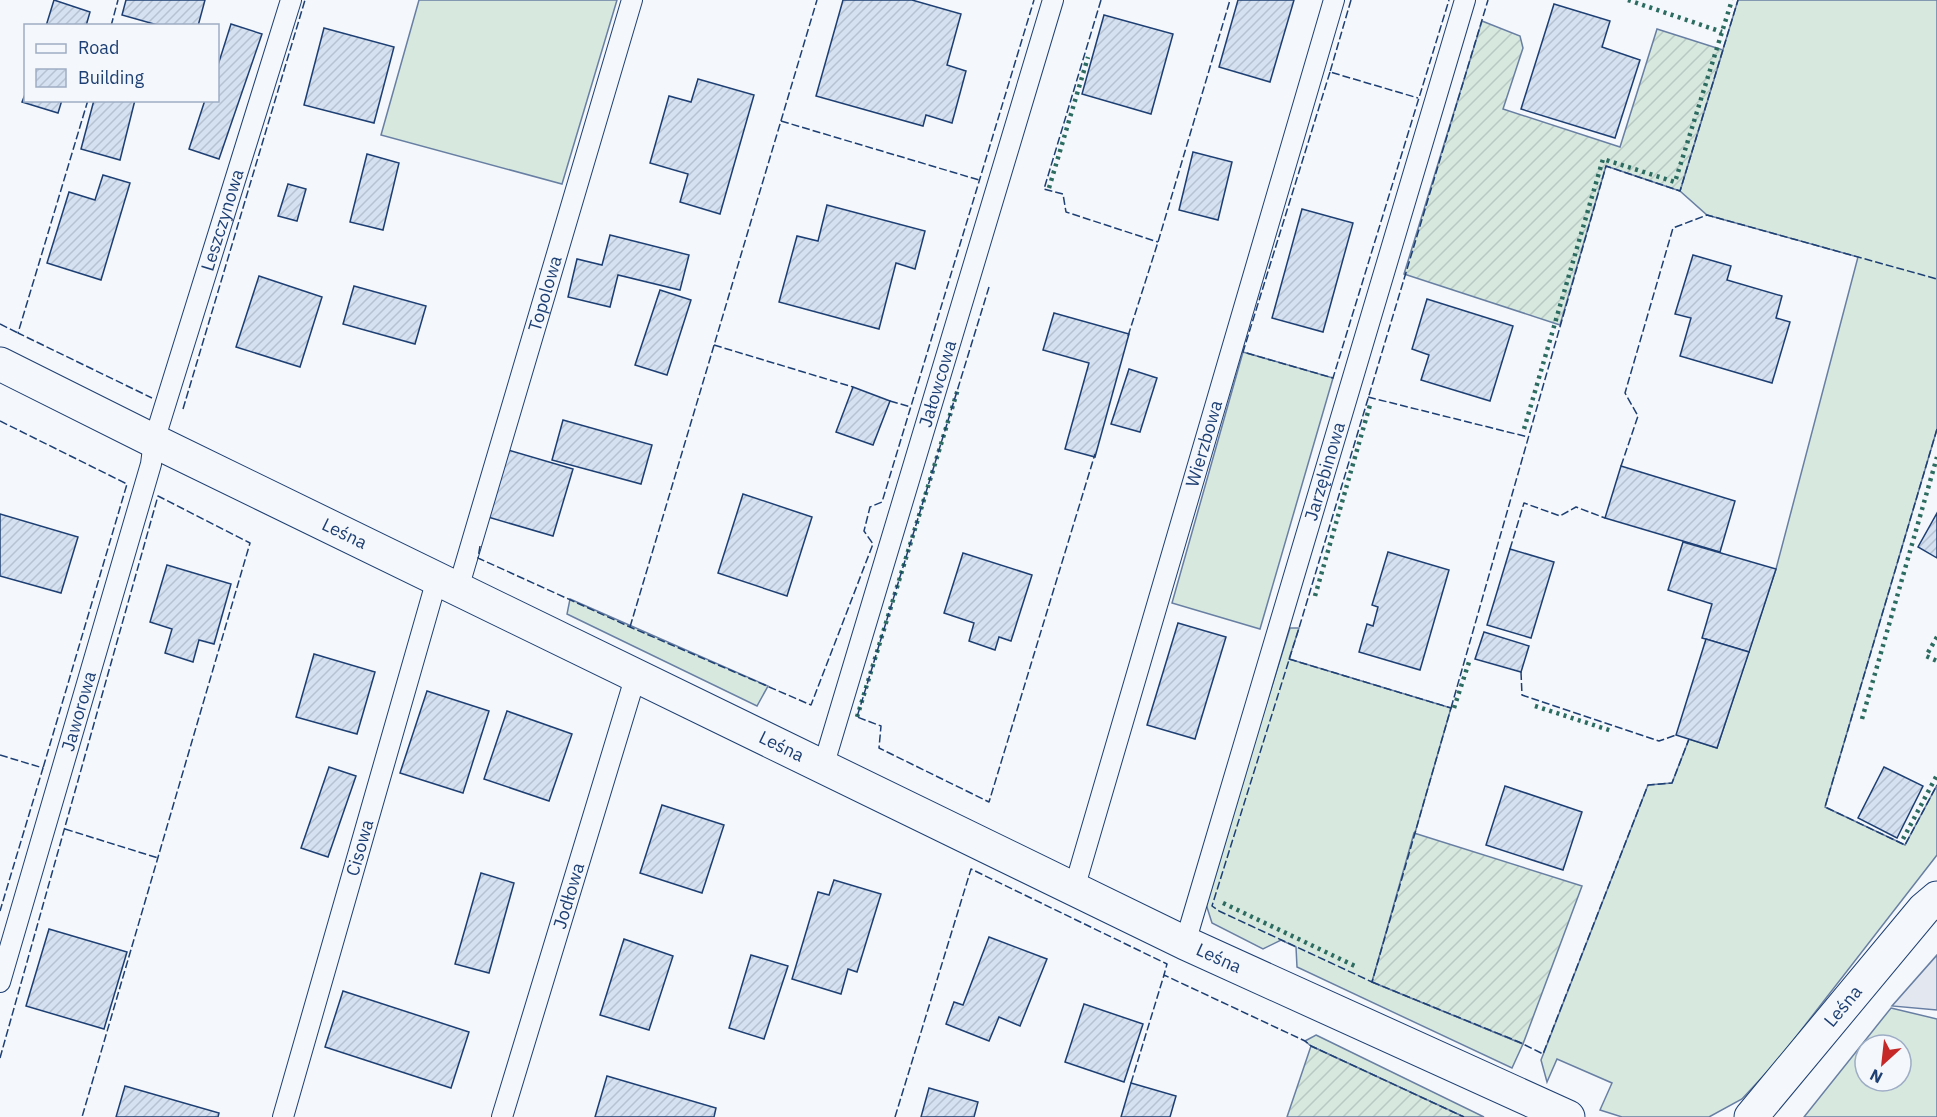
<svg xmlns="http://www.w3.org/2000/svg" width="1937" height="1117" font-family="'IBM Plex Sans',sans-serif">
	<defs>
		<pattern id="garden-furrows" width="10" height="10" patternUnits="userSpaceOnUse" patternTransform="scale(1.5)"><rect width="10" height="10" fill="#d7e8df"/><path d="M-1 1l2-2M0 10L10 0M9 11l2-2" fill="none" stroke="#b8c8c3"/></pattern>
		<pattern id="building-hatch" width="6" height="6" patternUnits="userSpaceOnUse" patternTransform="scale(1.5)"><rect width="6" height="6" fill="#d5e0f0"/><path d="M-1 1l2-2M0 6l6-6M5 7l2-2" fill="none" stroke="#b6c1d1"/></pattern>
	</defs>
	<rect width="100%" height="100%" fill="#f4f7fb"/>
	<g fill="#d7e8df" stroke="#687fa3" stroke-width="1.5" fill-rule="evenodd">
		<path d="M419 0H617L562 184 381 135Z"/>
		<path d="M1738 0H1937V429L1825 807 1905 845 1937 785V855L1778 1060 1742 1099 1709 1117H1622L1600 1110 1612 1083 1557 1059 1547 1082 1541 1060 1648 785 1672 783 1689 739 1717 748 1776 569 1858 257 1707 215 1680 191Z"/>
		<path d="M1243 352 1333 378 1260 629 1172 603Z"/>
		<path d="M570 599 768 686 757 706 567 614Z"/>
		<path d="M1290 628H1299L1289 659 1451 708 1372 982 1523 1044 1512 1068 1297 967 1296 947 1281 940 1263 949 1212 923 1205 901Z"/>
		<path d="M1891 1008 1937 1019V1117H1804ZM1865 1045H1901V1081H1865Z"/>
		<path d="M1316 1035 1484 1117H1464L1311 1046 1305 1041Z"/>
	</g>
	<g fill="url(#garden-furrows)" stroke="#687fa3" stroke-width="1.5">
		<path d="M1482 21 1520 36 1523 48 1503 109 1620 147 1657 29 1723 50 1680 191 1606 166 1560 325 1404 274Z"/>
		<path d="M1414 833 1582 886 1523 1044 1372 982Z"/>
		<path d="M1311 1046 1464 1117H1287Z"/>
	</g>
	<path fill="#e3e8f0" stroke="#687fa3" stroke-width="1.5" d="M1937 955V1010L1892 1006Z"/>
	<g fill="url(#building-hatch)" stroke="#1d3f73" stroke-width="1.5">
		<path d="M54 0 90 12 86 26H46Z"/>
		<path d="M126 0H205L198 26H161L122 15Z"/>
		<path d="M843 0H912L961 14 947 65 966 71 952 123 926 115 923 126 816 96Z"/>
		<path d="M1238 0H1294L1270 82 1219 67Z"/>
		<path d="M1554 4 1610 21 1602 47 1640 60 1615 138 1521 109Z"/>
		<path d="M1104 15 1173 34 1151 114 1082 94Z"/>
		<path d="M231 24 262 34 219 159 189 149 205 100H218V65Z"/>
		<path d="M324 28 394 47 374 123 304 105Z"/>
		<path d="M698 79 754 95 720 214 680 202 688 174 650 163 669 96 691 102Z"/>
		<path d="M26 92V100H62L58 113 22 102Z"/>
		<path d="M94 100H135L120 160 81 149Z"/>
		<path d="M1193 152 1232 162 1218 220 1179 210Z"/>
		<path d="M367 154 399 163 383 230 350 222Z"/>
		<path d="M103 175 130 183 101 280 47 263 69 192 95 200Z"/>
		<path d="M288 184 306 189 297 221 278 216Z"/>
		<path d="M827 205 925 231 915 269 896 263 879 329 779 302 797 236 818 241Z"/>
		<path d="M1302 209 1353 223 1323 332 1272 318Z"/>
		<path d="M610 235 689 255 680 290 618 275 610 307 568 297 577 259 602 265Z"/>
		<path d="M1693 255 1731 266 1727 280 1782 296 1776 318 1790 322 1772 383 1680 356 1691 318 1675 314Z"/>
		<path d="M259 276 322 297 300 367 236 347Z"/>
		<path d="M354 286 426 306 415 344 343 324Z"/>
		<path d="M660 290 691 300 667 375 635 365Z"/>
		<path d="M1427 299 1513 326 1490 401 1421 380 1429 355 1412 349Z"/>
		<path d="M1054 313 1129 334 1095 457 1065 449 1089 363 1043 350Z"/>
		<path d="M1129 369 1157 378 1140 432 1111 424Z"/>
		<path d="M853 387 890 401 873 445 836 432Z"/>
		<path d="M563 420 652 445 641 484 552 460Z"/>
		<path d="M508 450 573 469 553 536 488 517Z"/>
		<path d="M1621 466 1735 501 1720 552 1605 518Z"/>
		<path d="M743 494 812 517 787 596 718 573Z"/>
		<path d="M1937 513V558L1918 547Z"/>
		<path d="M0 514 78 537 61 593 0 576Z"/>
		<path d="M1683 542 1776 569 1749 652 1702 638 1712 604 1668 590Z"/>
		<path d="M1510 549 1554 562 1531 638 1487 625Z"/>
		<path d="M1388 552 1449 570 1420 670 1359 652 1367 624 1373 626 1378 607 1372 605Z"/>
		<path d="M963 553 1032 575 1011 641 999 637 995 650 969 641 974 623 944 613Z"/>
		<path d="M167 565 231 584 214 644 199 640 193 662 165 653 172 629 150 622Z"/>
		<path d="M1178 623 1226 637 1195 739 1147 725Z"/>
		<path d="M1484 632 1529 646 1521 672 1475 659Z"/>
		<path d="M1706 639 1749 652 1717 748 1676 735Z"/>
		<path d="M314 654 375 672 357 734 296 717Z"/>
		<path d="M427 691 489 711 463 793 400 773Z"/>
		<path d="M507 711 572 734 549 801 484 779Z"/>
		<path d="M329 767 356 776 328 857 301 848Z"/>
		<path d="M1884 767 1923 786 1897 838 1858 818Z"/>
		<path d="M1505 786 1582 812 1563 870 1486 845Z"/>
		<path d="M662 805 724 825 702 893 640 873Z"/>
		<path d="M481 873 514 883 489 973 455 964Z"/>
		<path d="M834 880 881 894 857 972 848 969 841 994 792 979 818 892 829 895Z"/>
		<path d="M49 929 127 952 104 1029 26 1006Z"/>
		<path d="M989 937 1047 959 1020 1026 999 1017 989 1041 946 1024 954 1002 963 1005Z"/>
		<path d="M624 939 673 956 649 1030 600 1015Z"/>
		<path d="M751 955 788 966 764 1039 729 1028Z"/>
		<path d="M343 991 469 1032 451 1088 325 1047Z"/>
		<path d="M1084 1004 1143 1024 1124 1082 1065 1062Z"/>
		<path d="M607 1076 716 1108 714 1117H595Z"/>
		<path d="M1131 1083 1176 1096 1170 1117H1121Z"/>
		<path d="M125 1086 219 1113 218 1117H116Z"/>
		<path d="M929 1088 978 1102 974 1117H921Z"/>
	</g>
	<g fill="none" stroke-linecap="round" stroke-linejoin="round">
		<defs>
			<g id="service">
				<path id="s1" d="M458 589 632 0"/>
				<path id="s2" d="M823 767 1053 0"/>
				<path id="s3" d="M1074 889 1334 0"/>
				<path id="s4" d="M1185 943 1465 0"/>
				<path id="s5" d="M0 982 151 464 154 441 291 0"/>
				<path id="s6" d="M283 1117 437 579"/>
				<path id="s7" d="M502 1117 636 675"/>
			</g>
			<g id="tertiary">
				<path id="s8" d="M0 364 154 441 1185 943 1568 1117"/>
				<path id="s9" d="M1751 1117 1924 909 1937 898"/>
			</g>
		</defs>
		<use href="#service" stroke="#1d3f73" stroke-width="22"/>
		<use href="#tertiary" stroke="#1d3f73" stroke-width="35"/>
		<use href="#service" stroke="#f4f7fb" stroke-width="20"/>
		<use href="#tertiary" stroke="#f4f7fb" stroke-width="33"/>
		<g stroke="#2c6c60" stroke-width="4.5" stroke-dasharray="3 4.5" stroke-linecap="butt">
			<path d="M1628 0 1722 32"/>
			<path d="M1049 188 1088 57"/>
			<path d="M1524 429 1603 159 1675 182 1732 0"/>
			<path d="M1315 596 1370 405"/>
			<path d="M1937 637 1926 656 1937 661"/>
			<path d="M1535 706 1612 731"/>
			<path d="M1454 708 1470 659"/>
			<path d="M857 717 958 389"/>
			<path d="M1862 719 1937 457"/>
			<path d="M1903 839 1937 775"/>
			<path d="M1223 903 1355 966"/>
		</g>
		<g stroke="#1d3f73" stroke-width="1.5" stroke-dasharray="8 3" stroke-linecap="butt">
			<path d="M1101 0 1044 189 1063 194 1066 212 1158 242"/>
			<path d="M1351 0 1330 72 1418 98"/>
			<path d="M111 26 118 0"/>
			<path d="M1330 72 1243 352 1333 378 1449 0"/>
			<path d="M88 100 18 333 152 398"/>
			<path d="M781 121 979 180"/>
			<path d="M989 287 857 717 881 726 879 748 989 802 1095 454"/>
			<path d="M0 324 18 333"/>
			<path d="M1128 336 1158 242 1230 0"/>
			<path d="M714 345 853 387"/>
			<path d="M1368 397 1528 437"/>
			<path d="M890 401 911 407"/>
			<path d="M183 409 305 0"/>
			<path d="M0 421 127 484 43 768"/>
			<path d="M1937 429 1825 807 1905 845 1937 785"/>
			<path d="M1621 466 1638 416 1625 393 1673 228 1707 215 1937 279"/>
			<path d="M480 546 478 558 630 627 811 705 873 544 864 531 870 507 882 502 1034 0"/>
			<path d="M1510 549 1524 503 1560 516 1576 507 1605 518"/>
			<path d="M630 627 817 0"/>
			<path d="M1289 659 1451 708 1372 982 1219 911 1212 906 1299 628 1488 0"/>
			<path d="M1521 672 1522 695 1659 741 1676 735"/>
			<path d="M1451 708 1606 166 1680 191 1738 0"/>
			<path d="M0 755 43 768 0 911"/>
			<path d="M65 829 158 858"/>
			<path d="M1372 982 1519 1042 1543 1054 1648 785 1672 783 1689 739"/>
			<path d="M0 1058 158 496 250 543 82 1117"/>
			<path d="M1131 1083 1164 975 1305 1041 1311 1046 1464 1117"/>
			<path d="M895 1117 971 869 1167 964 1164 975"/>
		</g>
	</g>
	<g text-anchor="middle" stroke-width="4.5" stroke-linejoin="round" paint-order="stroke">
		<g font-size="18" fill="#1d3f73" stroke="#f4f7fb">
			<text dy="6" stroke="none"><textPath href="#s5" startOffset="794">Leszczynowa</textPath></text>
			<text dy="6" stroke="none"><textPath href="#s1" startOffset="308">Topolowa</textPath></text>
			<text dy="6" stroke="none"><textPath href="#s2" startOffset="400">Jałowcowa</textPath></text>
			<text dy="6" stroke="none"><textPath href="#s3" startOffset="464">Wierzbowa</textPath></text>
			<text dy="6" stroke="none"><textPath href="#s4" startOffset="492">Jarzębinowa</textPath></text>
			<text dy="6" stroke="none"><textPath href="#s8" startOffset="384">Leśna</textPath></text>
			<text dy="6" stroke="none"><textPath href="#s5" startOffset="282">Jaworowa</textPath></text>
			<text dy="6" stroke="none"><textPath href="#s8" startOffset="870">Leśna</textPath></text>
			<text dy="6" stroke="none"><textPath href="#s6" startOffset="280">Cisowa</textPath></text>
			<text dy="6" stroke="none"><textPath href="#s7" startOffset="231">Jodłowa</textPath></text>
			<text dy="6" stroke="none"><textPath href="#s8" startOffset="1356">Leśna</textPath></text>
			<text dy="6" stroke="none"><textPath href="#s9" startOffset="144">Leśna</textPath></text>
		</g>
	</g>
	<rect x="24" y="24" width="195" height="78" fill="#f4f7fb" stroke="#9eadc5" stroke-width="1.5"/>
	<rect x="36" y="44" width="30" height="9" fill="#f4f7fb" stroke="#9eadc5" stroke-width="1.5"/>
	<text x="78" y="54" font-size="18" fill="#1d3f73">Road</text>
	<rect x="36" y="69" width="30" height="18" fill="url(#building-hatch)" stroke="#9eadc5" stroke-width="1.5"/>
	<text x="78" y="84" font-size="18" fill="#1d3f73">Building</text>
	<g transform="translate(1883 1063) rotate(207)"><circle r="28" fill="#f4f7fb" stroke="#9eadc5" stroke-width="1.5"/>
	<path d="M0-4.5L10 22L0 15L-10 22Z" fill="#c62828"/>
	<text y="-9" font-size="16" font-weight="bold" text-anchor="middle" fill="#1d3f73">N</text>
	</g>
</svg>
